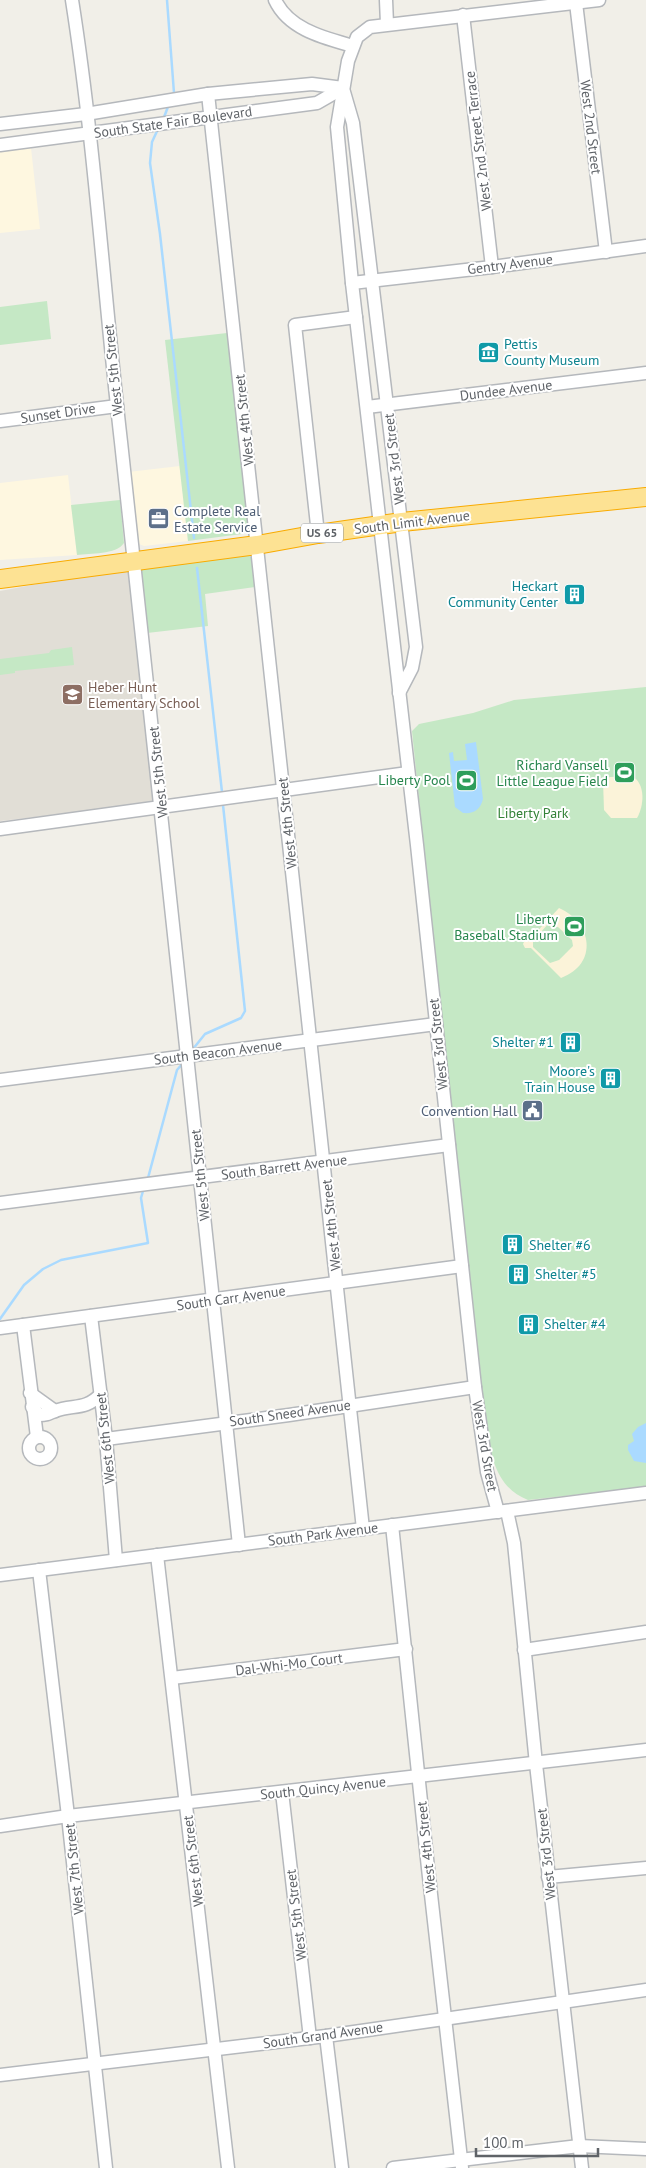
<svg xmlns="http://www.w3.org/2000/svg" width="646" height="2168" font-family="'PT Sans',sans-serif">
	<rect width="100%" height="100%" fill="#f1efe8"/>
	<g fill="#fef7e0">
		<path d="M31 148 40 229 0 233V151Z"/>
		<path d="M180 466 188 541 144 546 139 544 135 539 128 472Z"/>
		<path d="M68 475 77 555 0 560V483Z"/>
	</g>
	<path fill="#e1ded6" d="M125 570 130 574 156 799 153 803 0 821V591L80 576Z"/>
	<g fill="#c5e8c5">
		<path d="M47 301 51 339 0 345V307Z"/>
		<path d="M227 333 248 528 246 532 242 534 188 541 165 340Z"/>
		<path d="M120 500 124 543C116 555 90 553 77 555L71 505Z"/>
		<path d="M246 554 251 557 255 587 205 594 208 626 147 633 141 575 142 570 149 566Z"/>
		<path d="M72 647 74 665 15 671V673L0 675V659L49 653 51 650Z"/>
		<path d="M646 687V1487L528 1500C498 1489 491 1458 487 1431L449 1094 412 731 419 724 473 713 514 700Z"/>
	</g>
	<g fill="#fbf3d9" fill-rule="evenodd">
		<path d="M632 776C646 784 644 806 637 818H611L604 810 603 780 610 777Z"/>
		<path d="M559 908C592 922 599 964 561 978L531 948H525L523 944 525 940 530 939ZM548 924 551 927H558L572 940 573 946 559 960 550 963 533 947V941Z"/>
	</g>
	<g fill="#aadaff">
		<path d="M476 742 483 799C480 810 474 814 463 813L455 807 449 753 453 752 454 761 467 760 465 744Z"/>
		<path d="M646 1423V1463L634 1461 628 1450V1445L634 1441 632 1434 638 1427Z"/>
	</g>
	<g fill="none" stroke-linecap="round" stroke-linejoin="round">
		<g stroke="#aadaff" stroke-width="2.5">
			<path d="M167 0 174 93 172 97"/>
			<path d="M163 120 169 104"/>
			<path d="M158 129 152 142 150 163 160 234 194 538"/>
			<path d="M197 568 222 792"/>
			<path d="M193 1049 205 1034 241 1018 245 1011 223 805"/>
			<path d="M148 1178 177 1070 183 1063"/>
			<path d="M0 1319 24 1285 43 1269 61 1260 148 1243 141 1198 143 1191"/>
		</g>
		<defs>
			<g id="minor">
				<path d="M72 0C95 146 104 295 121 442 162 810 199 1177 239 1545"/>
				<path d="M275 0C289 30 325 38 353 46"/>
				<path d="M386 0 387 24"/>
				<path d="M576 3 606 252"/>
				<path d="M463 15 492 267"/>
				<path d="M344 92 353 123 416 647 412 668 399 693"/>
				<path d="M208 94 363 1529"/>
				<path d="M0 124 86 114 208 94 312 84 343 88"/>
				<path d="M0 145 317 103 343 88"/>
				<path d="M352 283 492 267 646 246"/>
				<path d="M367 407 646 373"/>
				<path d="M0 421 117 406"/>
				<path d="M318 534 295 325 356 317"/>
				<path d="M0 829 408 773"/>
				<path d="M0 1080 436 1024"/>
				<path d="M0 1203 449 1145"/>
				<path d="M91 1316 106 1439 116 1560"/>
				<path d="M23 1325 37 1437"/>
				<path d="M0 1328 462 1266"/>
				<path d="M30 1393 55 1411"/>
				<path d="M32 1407 39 1415C46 1415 48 1414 55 1411 73 1404 85 1411 101 1394"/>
				<circle cx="40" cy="1448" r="11"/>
				<path d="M106 1439 289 1415 475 1387"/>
				<path d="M507 1511 514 1543 536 1764 582 2168"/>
				<path d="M498 1512 487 1472 475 1387 417 845 352 283 337 127 348 61 357 37 370 27 599 0"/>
				<path d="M392 1525 428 1868 462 2168"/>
				<path d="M157 1555 228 2168"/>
				<path d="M39 1570 68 1816 106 2168"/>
				<path d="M0 1575 646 1493"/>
				<path d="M524 1650 646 1632"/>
				<path d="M172 1678 406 1649"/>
				<path d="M282 1792 310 2038"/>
				<path d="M0 1826 68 1816 646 1750"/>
				<path d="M548 1877 646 1868"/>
				<path d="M326 2036 342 2168"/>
				<path d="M0 2075 326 2036 646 1990"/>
				<path d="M393 2168 579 2146 646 2149"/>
			</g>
			<path id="highway" d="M0 579 257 545 318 534 402 522 646 497"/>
		</defs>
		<use href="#minor" stroke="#b5b8bc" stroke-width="15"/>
		<use href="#highway" stroke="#f9ab00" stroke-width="20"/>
		<use href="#minor" stroke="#fff" stroke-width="12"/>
		<use href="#highway" stroke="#fde293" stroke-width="18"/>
	</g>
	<defs>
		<symbol id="museum-square" viewBox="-11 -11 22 22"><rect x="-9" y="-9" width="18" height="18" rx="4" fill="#0f9aa8" stroke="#fff"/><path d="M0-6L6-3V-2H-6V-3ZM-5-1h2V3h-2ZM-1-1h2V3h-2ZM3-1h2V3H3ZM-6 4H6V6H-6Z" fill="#fff"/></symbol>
		<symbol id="office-square" viewBox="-11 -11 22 22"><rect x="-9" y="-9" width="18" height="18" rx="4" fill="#5c6f8a" stroke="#fff"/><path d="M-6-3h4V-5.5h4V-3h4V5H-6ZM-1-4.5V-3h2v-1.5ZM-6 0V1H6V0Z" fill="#fff"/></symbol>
		<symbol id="building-square" viewBox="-11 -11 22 22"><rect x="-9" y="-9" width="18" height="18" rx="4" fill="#0f9aa8" stroke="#fff"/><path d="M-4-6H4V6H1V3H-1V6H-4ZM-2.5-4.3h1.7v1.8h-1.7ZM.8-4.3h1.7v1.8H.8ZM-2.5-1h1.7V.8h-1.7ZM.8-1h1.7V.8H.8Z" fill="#fff"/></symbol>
		<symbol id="school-square" viewBox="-11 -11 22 22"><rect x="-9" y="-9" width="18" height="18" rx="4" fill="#8d6e63" stroke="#fff"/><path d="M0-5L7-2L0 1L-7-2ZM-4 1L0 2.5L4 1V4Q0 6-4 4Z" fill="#fff"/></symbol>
		<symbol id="stadium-square" viewBox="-11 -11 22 22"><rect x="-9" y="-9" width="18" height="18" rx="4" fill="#2e9e5b" stroke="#fff"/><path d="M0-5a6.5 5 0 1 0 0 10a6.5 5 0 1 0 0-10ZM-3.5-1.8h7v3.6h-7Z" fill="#fff"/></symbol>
		<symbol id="civic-square" viewBox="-11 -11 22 22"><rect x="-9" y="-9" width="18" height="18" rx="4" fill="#5c6f8a" stroke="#fff"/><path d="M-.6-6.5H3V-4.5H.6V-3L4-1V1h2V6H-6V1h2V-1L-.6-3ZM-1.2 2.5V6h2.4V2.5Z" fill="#fff"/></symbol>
	</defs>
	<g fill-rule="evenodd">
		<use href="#museum-square" x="476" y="340" width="25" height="25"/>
		<use href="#office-square" x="146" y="506" width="25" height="25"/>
		<use href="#building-square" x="562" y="582" width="25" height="25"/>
		<use href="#school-square" x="60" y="682" width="25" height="25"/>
		<use href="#stadium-square" x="612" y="760" width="25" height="25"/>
		<use href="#stadium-square" x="454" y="768" width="25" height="25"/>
		<use href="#stadium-square" x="562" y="914" width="25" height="25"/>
		<use href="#building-square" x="558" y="1030" width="25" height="25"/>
		<use href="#building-square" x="598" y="1066" width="25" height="25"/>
		<use href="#civic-square" x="520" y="1098" width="25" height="25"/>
		<use href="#building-square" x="500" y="1232" width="25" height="25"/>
		<use href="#building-square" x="506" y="1262" width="25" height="25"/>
		<use href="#building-square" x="516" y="1312" width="25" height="25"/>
	</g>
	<g text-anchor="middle" stroke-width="4" stroke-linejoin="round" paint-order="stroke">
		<rect fill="#fff" stroke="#8f9295" stroke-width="1" x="301" y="523.5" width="42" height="19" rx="4"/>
		<g font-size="12" font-weight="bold" fill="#5f6368">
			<text x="322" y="537">US 65</text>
		</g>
		<g font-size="14" fill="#5f6368" stroke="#fff">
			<text transform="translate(173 122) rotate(-8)" y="5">South State Fair Boulevard</text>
			<text transform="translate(591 127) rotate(83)" y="5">West 2nd Street</text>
			<text transform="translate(478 141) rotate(-97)" y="5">West 2nd Street Terrace</text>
			<text transform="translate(510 264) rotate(-7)" y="5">Gentry Avenue</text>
			<text transform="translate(113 370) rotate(-96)" y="5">West 5th Street</text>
			<text transform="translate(506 390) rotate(-7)" y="5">Dundee Avenue</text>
			<text transform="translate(58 413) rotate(-8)" y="5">Sunset Drive</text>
			<text transform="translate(244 420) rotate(-96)" y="5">West 4th Street</text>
			<text transform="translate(394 459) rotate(-97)" y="5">West 3rd Street</text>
			<text transform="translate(412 522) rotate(-7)" y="5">South Limit Avenue</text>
			<text transform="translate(158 772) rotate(-96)" y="5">West 5th Street</text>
			<text transform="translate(287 823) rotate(-96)" y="5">West 4th Street</text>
			<text transform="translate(438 1044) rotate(-96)" y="5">West 3rd Street</text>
			<text transform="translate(218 1052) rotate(-7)" y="5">South Beacon Avenue</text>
			<text transform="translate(284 1167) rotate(-7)" y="5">South Barrett Avenue</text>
			<text transform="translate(200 1175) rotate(-96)" y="5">West 5th Street</text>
			<text transform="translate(331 1225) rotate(-96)" y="5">West 4th Street</text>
			<text transform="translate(231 1298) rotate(-8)" y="5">South Carr Avenue</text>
			<text transform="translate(290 1413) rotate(-8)" y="5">South Sneed Avenue</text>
			<text transform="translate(105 1438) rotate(-96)" y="5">West 6th Street</text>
			<text transform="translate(485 1446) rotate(80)" y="5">West 3rd Street</text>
			<text transform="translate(323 1534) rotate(-7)" y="5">South Park Avenue</text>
			<text transform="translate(289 1664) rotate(-7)" y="5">Dal-Whi-Mo Court</text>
			<text transform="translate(323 1788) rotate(-6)" y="5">South Quincy Avenue</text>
			<text transform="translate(426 1847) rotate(-96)" y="5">West 4th Street</text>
			<text transform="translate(546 1854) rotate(-96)" y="5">West 3rd Street</text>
			<text transform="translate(193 1861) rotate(-97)" y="5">West 6th Street</text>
			<text transform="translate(74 1869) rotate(-96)" y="5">West 7th Street</text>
			<text transform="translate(296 1915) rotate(-97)" y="5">West 5th Street</text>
			<text transform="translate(323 2035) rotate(-8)" y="5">South Grand Avenue</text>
		</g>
		<g font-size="14" fill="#0d838f" stroke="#fff" text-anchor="start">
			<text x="504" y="349">Pettis<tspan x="504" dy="16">County Museum</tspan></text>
			<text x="558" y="591" text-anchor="end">Heckart<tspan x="558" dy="16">Community Center</tspan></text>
			<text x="554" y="1047" text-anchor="end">Shelter #1</text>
			<text x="595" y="1076" text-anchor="end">Moore's<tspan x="595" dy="16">Train House</tspan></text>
			<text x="529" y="1250">Shelter #6</text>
			<text x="535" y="1279">Shelter #5</text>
			<text x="544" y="1329">Shelter #4</text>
		</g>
		<g font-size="14" fill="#4e5e75" stroke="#fff" text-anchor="start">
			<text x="174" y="516">Complete Real<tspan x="174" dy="16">Estate Service</tspan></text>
			<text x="517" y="1116" text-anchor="end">Convention Hall</text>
		</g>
		<g font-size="14" fill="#785e54" stroke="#fff" text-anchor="start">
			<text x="88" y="692">Heber Hunt<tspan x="88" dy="16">Elementary School</tspan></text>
		</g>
		<g font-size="14" fill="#27864d" stroke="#fff" text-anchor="end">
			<text x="608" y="770">Richard Vansell<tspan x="608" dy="16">Little League Field</tspan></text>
			<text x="450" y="785">Liberty Pool</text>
			<text x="558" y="924">Liberty<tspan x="558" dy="16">Baseball Stadium</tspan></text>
		</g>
		<g font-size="14" fill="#348238" stroke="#fff">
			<text x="533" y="818">Liberty Park</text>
		</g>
	</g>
	<path d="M476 2148v8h122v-8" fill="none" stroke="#5f6368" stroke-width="2.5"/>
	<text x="483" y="2148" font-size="15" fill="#5f6368" stroke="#ffffff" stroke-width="4" paint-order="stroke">100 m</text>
</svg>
